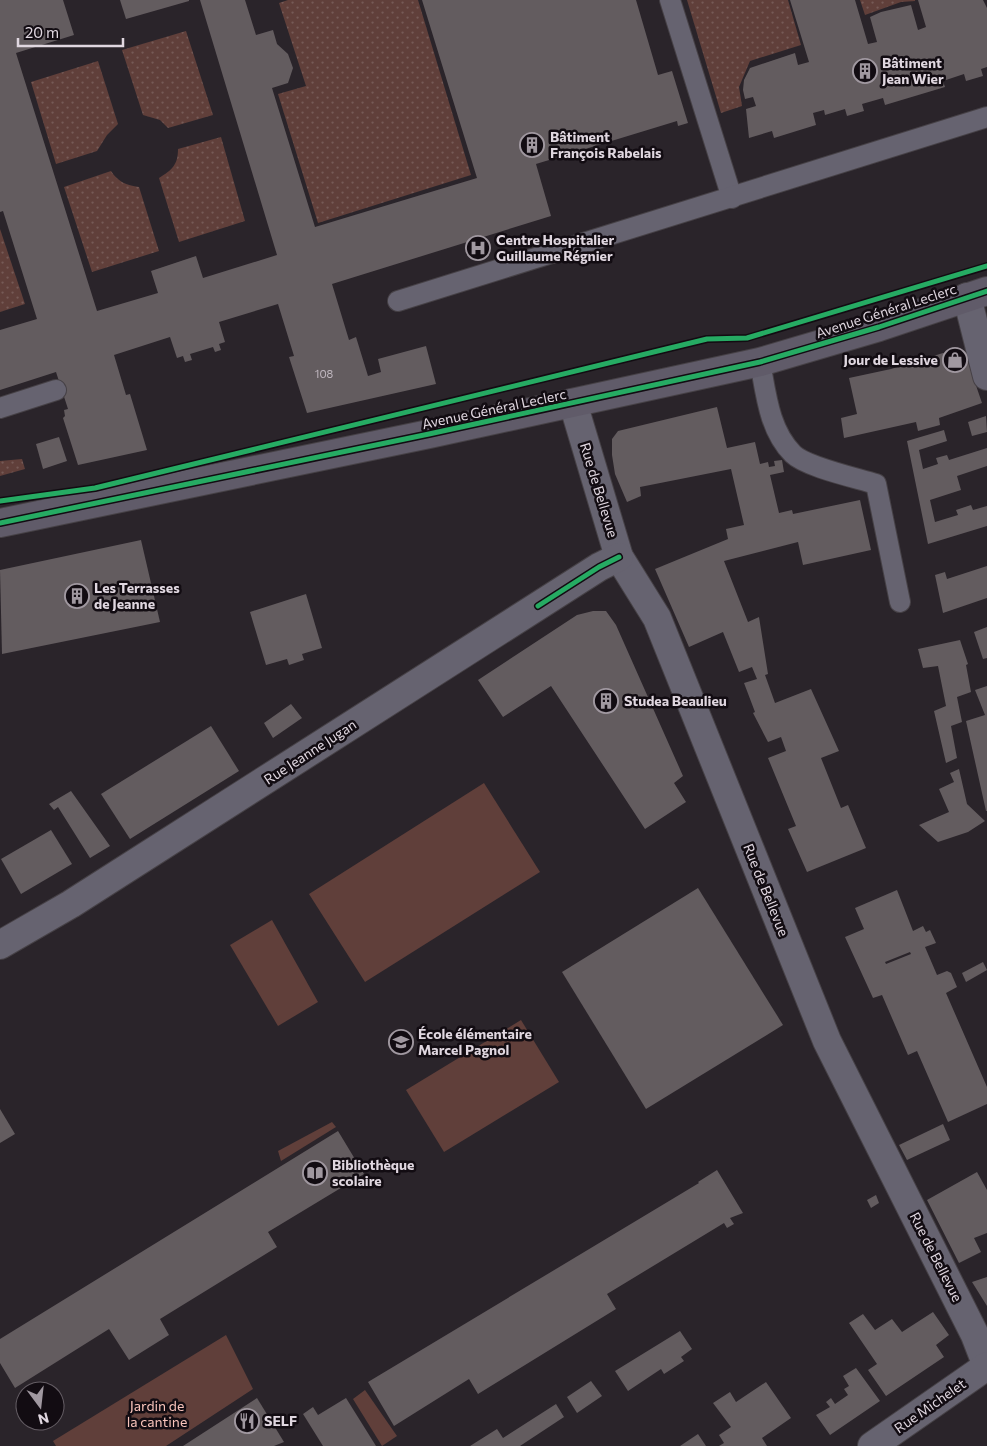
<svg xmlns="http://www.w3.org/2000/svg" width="987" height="1446" font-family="Commissioner,sans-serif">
	<defs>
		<pattern id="grass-dots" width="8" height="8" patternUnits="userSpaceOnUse" patternTransform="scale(1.25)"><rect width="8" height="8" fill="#603f3a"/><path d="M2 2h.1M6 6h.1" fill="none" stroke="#765a56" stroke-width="1.8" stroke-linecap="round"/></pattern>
	</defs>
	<rect width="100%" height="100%" fill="#2a242a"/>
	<g fill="url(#grass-dots)">
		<path d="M288 0H418L471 175 318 223 278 94 306 86 279 3Z"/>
		<path d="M687 0H788L801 45 750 61 739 87 742 106 721 113Z"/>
		<path d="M860 0H915V1L901 2 865 15Z"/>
		<path d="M186 31 213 115 168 128 160 120 143 115 122 50Z"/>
		<path d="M98 61 118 124 107 135 97 151 56 164 31 82Z"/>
		<path d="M221 137 245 221 179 242 159 178C172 170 178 165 178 149Z"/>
		<path d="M111 171C118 182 126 185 139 187L159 251 92 272 64 187Z"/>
		<path d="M0 229 25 304 0 312Z"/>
		<path d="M22 459 25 469 0 476V461Z"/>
	</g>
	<g fill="#603f3a">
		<path d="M484 783 540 872 365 982 309 894Z"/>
		<path d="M272 920 318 1002 278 1026 230 945Z"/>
		<path d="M521 1020 559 1082 444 1152 406 1090Z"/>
		<path d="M332 1122 336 1127 281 1161 278 1151Z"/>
		<path d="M226 1335 253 1389 166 1446H56L53 1441Z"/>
		<path d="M365 1390 397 1436 382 1446 353 1399Z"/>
	</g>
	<g fill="#635c5f" fill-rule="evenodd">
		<path d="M0 0H63L74 35 16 53 97 311 158 293 151 271 196 256 203 278 277 255 200 0H245L256 35 273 30 277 44 288 54 293 68 288 83 272 88 315 227 477 178 422 0H636L658 75 672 71 688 123 678 126 677 121 536 164 551 216 332 284 349 340 356 337 368 376 381 372 378 359 426 346 436 384 307 413 289 357 294 356 278 304 219 322 225 342 219 344 221 350 215 352 213 347 190 354 192 360 185 362 183 356 177 358 170 337 114 355 126 395 130 394 147 450 78 465 63 418 65 416 64 410 68 409 56 372 0 390V330L37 319 3 211 0 212Z"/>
		<path d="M120 0H189V1L126 19Z"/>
		<path d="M790 0H855L868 44 877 42 870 17 881 12 911 5 918 30 926 27 918 0H983L987 8V67L981 69 983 76 966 81 964 74 943 81 945 87 885 105 883 98 862 104 864 111 847 116 845 109 825 115 824 110 813 113 816 125 774 138 772 131 749 138 746 109 756 106 753 97 745 99 743 90 744 80 750 68 795 53 798 65 809 62Z"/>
		<path d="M943 353 968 362 982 403 939 418 940 425 918 431 916 422 844 438 841 418 857 414 849 378 891 369Z"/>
		<path d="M717 407 727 448 755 442 760 464 768 462 769 467 775 466 774 461 782 460 784 472 770 475 779 513 792 510 793 514 860 500 871 550 803 565 798 542 724 561 748 622 759 617 768 674 765 675 775 703 811 689 839 751 821 758 841 808 848 805 866 848 807 872 788 829 796 826 768 758 786 751 781 737 768 742 753 713 755 712 744 683 757 679 752 667 739 672 723 632 689 647 655 569 728 539 726 529 744 525 731 469 640 487 641 496 627 502 615 474 612 455V439L618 431Z"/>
		<path d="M986 416 987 432 972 436 968 422Z"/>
		<path d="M944 430 947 441 919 450 923 469 938 464 936 458 947 455 949 460 987 448V466L957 476 961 490 930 500 935 522 958 515 956 510 971 505 973 510 987 506V526L928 544 907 441Z"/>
		<path d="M59 437 67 461 43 469 36 444Z"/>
		<path d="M141 540 160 622 2 654 0 570Z"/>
		<path d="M987 566V598L943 613 935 575 945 572 947 579Z"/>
		<path d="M306 594 322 648 302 654 304 660 289 665 287 659 266 665 250 612Z"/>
		<path d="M593 611H606L616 625 683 776 674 783 686 802 645 829 551 686 503 717 478 680 577 615Z"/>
		<path d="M987 627V658L983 659 974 632Z"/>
		<path d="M960 640 968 664 966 665 971 692 957 697 962 722 951 726 957 758 946 763 934 711 946 706 938 666 923 668 918 649Z"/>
		<path d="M987 686V811H986L966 721 985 715 975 690Z"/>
		<path d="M291 704 302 718 273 738 264 723Z"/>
		<path d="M211 726 239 771 130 839 101 794Z"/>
		<path d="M959 769 967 804 985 821 968 832 938 842 919 825 949 812 939 789 954 782 950 773Z"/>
		<path d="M71 791 110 846 90 858 58 807 54 810 49 804Z"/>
		<path d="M51 830 72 864 21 894 1 859Z"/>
		<path d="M698 888 783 1025 646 1109 562 972Z"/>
		<path d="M897 890 913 931 923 926 926 932 930 930 936 943 925 947 937 975 947 971 951 973 957 987 946 993 987 1087V1104L948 1122 917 1051 908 1055 882 995 873 998 845 937 864 929 855 908ZM910 952 911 954 886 964 885 962Z"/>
		<path d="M983 962 987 970 966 982 962 973Z"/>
		<path d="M0 1109 15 1134 0 1143Z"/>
		<path d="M943 1124 950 1140 907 1160 899 1145Z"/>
		<path d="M338 1131 364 1174 268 1232 277 1247 160 1319 169 1335 129 1360 109 1329 15 1388 0 1363V1339Z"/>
		<path d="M717 1170 743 1213 730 1218 734 1224 727 1228 724 1223 607 1294 616 1309 478 1394 469 1379 394 1426 368 1382 699 1183 698 1182Z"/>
		<path d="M977 1172 987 1190V1233L974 1238 981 1252 959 1263 927 1200Z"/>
		<path d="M876 1195 879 1203 871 1208 867 1200Z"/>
		<path d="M987 1277V1306L972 1282Z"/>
		<path d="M933 1312 949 1335 936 1345 944 1357 886 1396 868 1370 877 1364 849 1323 863 1314 875 1330 892 1319 902 1332Z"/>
		<path d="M680 1331 692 1349 681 1357 684 1361 664 1374 661 1369 628 1391 615 1371Z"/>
		<path d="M856 1368 880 1401 830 1435 816 1415 830 1407 826 1402 831 1398 835 1404 848 1395 844 1389 849 1386 843 1376Z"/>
		<path d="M591 1381 602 1396 577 1413 567 1397Z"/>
		<path d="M766 1382 791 1418 762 1438 767 1446H719L724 1443 719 1435 731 1427 713 1403 730 1392 736 1402Z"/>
		<path d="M257 1398 284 1442 274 1446H183Z"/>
		<path d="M346 1398 376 1446H323L303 1414 313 1407 318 1415Z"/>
		<path d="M556 1404 564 1417 520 1446H470L497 1429 503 1438Z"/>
		<path d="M698 1434 706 1446H680Z"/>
	</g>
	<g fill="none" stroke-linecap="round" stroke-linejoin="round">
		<defs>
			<g id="service">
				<path d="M670 0 732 198"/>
				<path d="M398 301 987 117"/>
				<path d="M760 362C766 394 769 430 793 454 806 467 857 478 876 484L900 602"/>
				<path d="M0 408 56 390"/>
			</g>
			<g id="minor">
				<path d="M967 297 987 376"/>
				<path d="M573 403 619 557 657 618 827 1041 975 1335 987 1366"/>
				<path d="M0 945 71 904 599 567 619 557"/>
				<path d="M872 1446 987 1366"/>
			</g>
			<path id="secondary" d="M0 523 429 434 760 362 879 327 987 291"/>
		</defs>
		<use href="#service" stroke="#464146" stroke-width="22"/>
		<use href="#minor" stroke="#464146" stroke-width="30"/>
		<use href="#secondary" stroke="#464146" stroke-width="30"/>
		<use href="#service" stroke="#666370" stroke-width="20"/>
		<use href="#minor" stroke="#666370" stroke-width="28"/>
		<use href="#secondary" stroke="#605b69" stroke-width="28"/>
		<defs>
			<g id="cycleway">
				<path d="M0 501 95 488 707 339 747 338 987 266"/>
				<path d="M0 523 429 434 760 362 879 327 987 291"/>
				<path d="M538 606 599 567 619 557"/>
			</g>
		</defs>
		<use href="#cycleway" stroke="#120c12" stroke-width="8"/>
		<use href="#cycleway" stroke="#26ab63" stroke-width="5"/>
	</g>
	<defs>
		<symbol id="building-ring" viewBox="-11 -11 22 22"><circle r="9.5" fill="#120c12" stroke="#a098a0" stroke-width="1.5"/><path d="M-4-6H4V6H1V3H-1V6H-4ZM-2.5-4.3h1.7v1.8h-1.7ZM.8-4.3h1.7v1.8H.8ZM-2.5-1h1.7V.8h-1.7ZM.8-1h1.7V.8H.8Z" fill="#a098a0"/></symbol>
		<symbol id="hospital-ring" viewBox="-11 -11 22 22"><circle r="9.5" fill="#120c12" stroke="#a098a0" stroke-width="1.5"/><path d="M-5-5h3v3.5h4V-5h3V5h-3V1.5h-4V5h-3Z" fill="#a098a0"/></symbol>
		<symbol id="shop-ring" viewBox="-11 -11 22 22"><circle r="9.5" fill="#120c12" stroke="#a098a0" stroke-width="1.5"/><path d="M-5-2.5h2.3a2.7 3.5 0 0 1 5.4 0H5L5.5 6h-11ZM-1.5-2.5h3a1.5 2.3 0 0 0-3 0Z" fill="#a098a0"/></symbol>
		<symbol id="school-ring" viewBox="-11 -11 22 22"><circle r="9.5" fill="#120c12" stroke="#a098a0" stroke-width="1.5"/><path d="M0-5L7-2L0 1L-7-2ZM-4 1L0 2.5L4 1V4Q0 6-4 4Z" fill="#a098a0"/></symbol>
		<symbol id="library-ring" viewBox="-11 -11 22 22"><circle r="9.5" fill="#120c12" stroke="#a098a0" stroke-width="1.5"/><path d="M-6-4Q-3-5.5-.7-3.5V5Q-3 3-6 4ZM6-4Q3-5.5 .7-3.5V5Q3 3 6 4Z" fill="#a098a0"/></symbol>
		<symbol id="restaurant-ring" viewBox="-11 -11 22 22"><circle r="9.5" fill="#120c12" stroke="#a098a0" stroke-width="1.5"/><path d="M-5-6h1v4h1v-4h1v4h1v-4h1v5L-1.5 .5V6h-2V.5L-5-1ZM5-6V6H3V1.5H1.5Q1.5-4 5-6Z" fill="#a098a0"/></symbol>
	</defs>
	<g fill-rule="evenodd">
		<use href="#building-ring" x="851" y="57" width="28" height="28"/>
		<use href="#building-ring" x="518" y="131" width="28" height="28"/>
		<use href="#hospital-ring" x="464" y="234" width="28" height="28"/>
		<use href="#shop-ring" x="941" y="346" width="28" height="28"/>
		<use href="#building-ring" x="63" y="582" width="28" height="28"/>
		<use href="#building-ring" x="592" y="687" width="28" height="28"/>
		<use href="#school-ring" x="387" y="1028" width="28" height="28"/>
		<use href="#library-ring" x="301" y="1159" width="28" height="28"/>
		<use href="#restaurant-ring" x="233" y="1407" width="28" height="28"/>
	</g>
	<g text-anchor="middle" stroke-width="5" stroke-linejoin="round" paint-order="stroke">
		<g font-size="11" fill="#c1b8c0">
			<text x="324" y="378">108</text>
		</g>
		<g font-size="14" font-weight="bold" fill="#e0d7e0" stroke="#120c12" text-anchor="start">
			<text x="882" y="68">Bâtiment<tspan x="882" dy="16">Jean Wier</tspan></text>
			<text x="550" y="142">Bâtiment<tspan x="550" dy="16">François Rabelais</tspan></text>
			<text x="496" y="245">Centre Hospitalier<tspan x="496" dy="16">Guillaume Régnier</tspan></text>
			<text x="938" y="365" text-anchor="end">Jour de Lessive</text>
			<text x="94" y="593">Les Terrasses<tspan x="94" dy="16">de Jeanne</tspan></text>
			<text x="624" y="706">Studea Beaulieu</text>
			<text x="418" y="1039">École élémentaire<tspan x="418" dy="16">Marcel Pagnol</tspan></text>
			<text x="332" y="1170">Bibliothèque<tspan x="332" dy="16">scolaire</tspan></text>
			<text x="264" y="1426">SELF</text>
		</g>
		<g font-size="14" fill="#e0d7e0" stroke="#120c12">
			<text transform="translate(886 311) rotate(-18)" y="5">Avenue Général Leclerc</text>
			<text transform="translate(494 409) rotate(-12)" y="5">Avenue Général Leclerc</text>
			<text transform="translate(599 490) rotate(73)" y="5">Rue de Bellevue</text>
			<text transform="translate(310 752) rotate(-33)" y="5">Rue Jeanne Jugan</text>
			<text transform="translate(766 890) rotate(68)" y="5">Rue de Bellevue</text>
			<text transform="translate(936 1257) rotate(63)" y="5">Rue de Bellevue</text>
			<text transform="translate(930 1406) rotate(-35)" y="5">Rue Michelet</text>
		</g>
		<g font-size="14" fill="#f9c4bb" stroke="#120c12">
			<text x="157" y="1411">Jardin de<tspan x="157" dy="16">la cantine</tspan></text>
		</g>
	</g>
	<g transform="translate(40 1406) rotate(165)"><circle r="24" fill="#120c12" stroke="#645d64"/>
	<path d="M0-4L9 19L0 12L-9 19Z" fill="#a098a0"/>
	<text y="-8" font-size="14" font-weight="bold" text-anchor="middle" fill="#e0d7e0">N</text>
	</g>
	<path d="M18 38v8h105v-8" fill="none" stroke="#e0d7e0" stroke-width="2.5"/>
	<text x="25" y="38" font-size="15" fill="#e0d7e0" stroke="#120c12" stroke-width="4" paint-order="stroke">20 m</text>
</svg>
